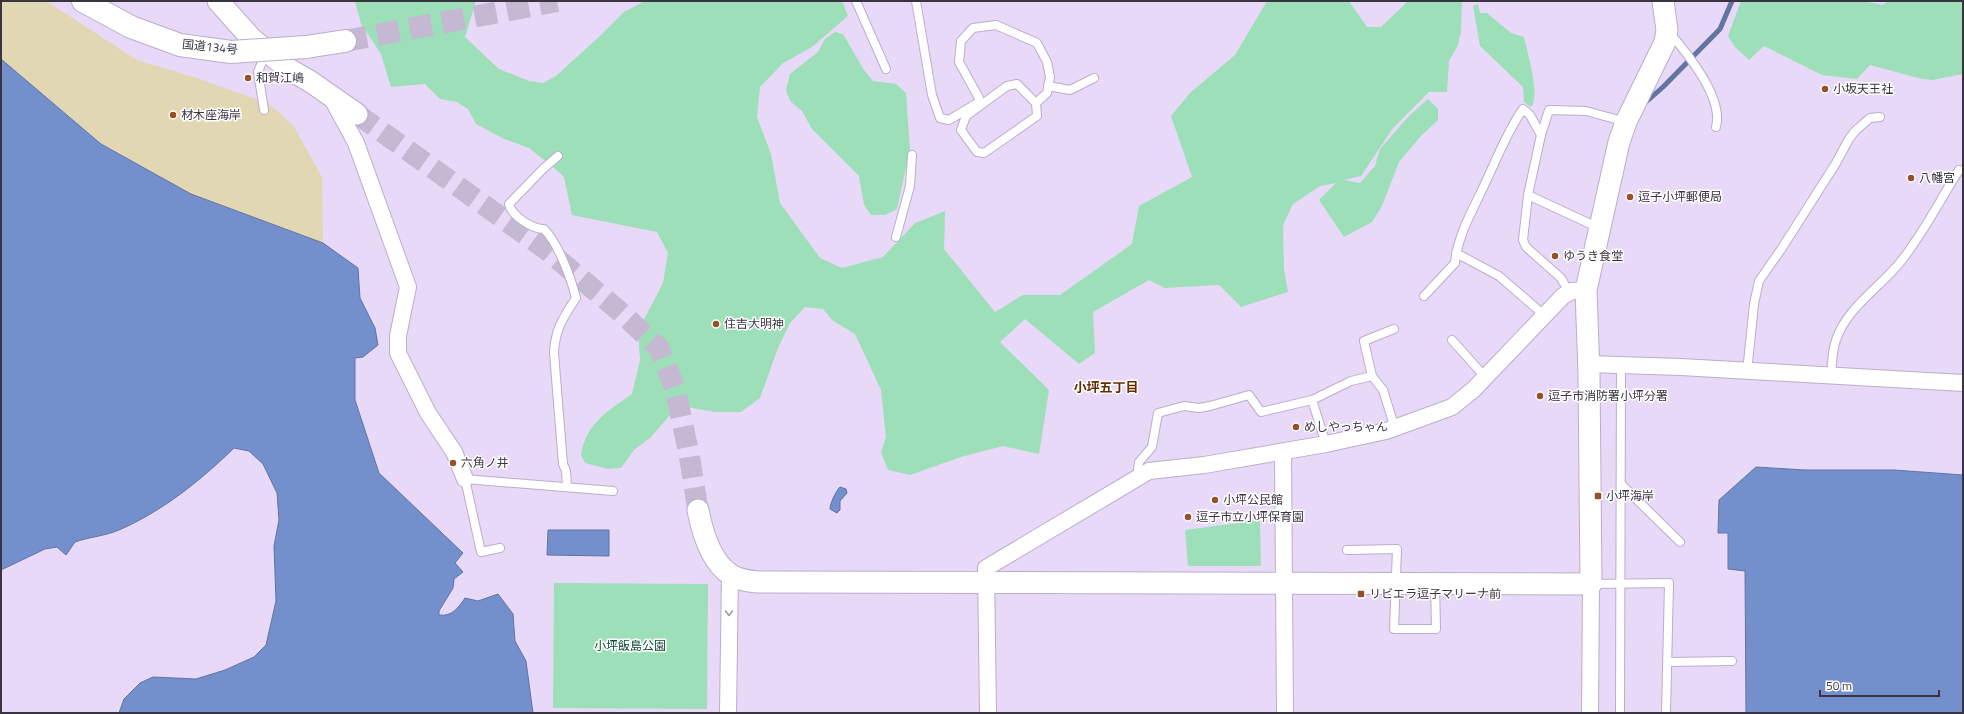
<svg xmlns="http://www.w3.org/2000/svg" width="1964" height="714" font-family="'Titillium Web','Noto Sans JP',sans-serif">
	<rect width="100%" height="100%" fill="#e8d9f8"/>
	<g fill="#9ddfb8">
		<path d="M355 1H476L465 37 499 69 529 81 543 83 556 76 601 35 624 12 645 1H842L848 16 812 47 783 63 760 87 757 117 771 154 780 203 820 258 842 268 883 257 915 223 945 211 944 249 995 312 1023 295H1060L1132 244 1139 206 1192 177 1171 116 1191 92 1235 55 1267 1H1349L1367 27H1381L1408 1H1462L1461 31 1458 45 1449 61 1447 92H1429L1393 128 1361 176 1344 180 1360 183 1375 166 1380 149 1409 116 1428 99 1438 109V120L1421 136 1399 162 1382 206 1372 222 1344 237 1319 200 1336 183 1320 186 1293 204 1283 225 1284 269 1288 292 1241 307 1219 285 1165 288 1149 280 1093 312 1095 353 1079 364 1025 319 1000 342 1049 390 1039 454 1003 446 961 457 910 475 888 470 881 452 886 437 881 390 855 334 832 320 823 309 805 307 790 323 778 348 760 398 741 412H715L687 407 669 416 651 437 634 450 621 468 608 469 585 463 581 455C586 423 608 411 632 394L640 360 638 331 663 283 668 253 657 232 572 215 564 177 553 167 529 148 502 138 476 124 468 109 457 102 440 99 425 84 391 87 381 54 361 24Z"/>
		<path d="M1741 1H1863L1883 5 1888 1H1963V74L1932 80 1922 79 1870 65 1857 79 1822 75 1764 46 1749 60 1735 47 1728 36Z"/>
		<path d="M1478 4 1480 13H1487L1511 33 1524 37C1527 51 1541 97 1531 107L1524 102 1523 87 1480 46 1473 6Z"/>
		<path d="M835 32 843 34 864 70 873 81 896 84 906 93 910 149 897 209 885 215H871L864 205 859 176 812 129 802 111 790 101 786 90 790 74 818 52 825 39Z"/>
		<path d="M1260 520 1261 566H1188L1185 530Z"/>
		<path d="M554 583 708 584 707 709 553 708Z"/>
	</g>
	<path fill="#e1d7b2" d="M1 1H46L137 60 197 78 269 104 293 125 322 177 323 243 191 194 101 143 1 59Z"/>
	<g fill="#7390cc" stroke="#6274a2">
		<path d="M1 59 101 144 191 194 323 243 358 268 360 298 375 328 378 345 363 357 355 358V400L379 473 463 553 455 563 463 572 454 579 453 588 439 611V615C452 617 459 607 465 598L478 601 498 594 513 614 515 641 526 661 533 713H119L124 699 140 683 153 677 196 679 225 670 254 657 266 645 276 601 274 546 279 520 277 493 263 464 249 451 234 448C201 480 163 511 119 530 105 536 89 537 75 542L66 555 57 547 45 549 1 570Z"/>
		<path d="M1756 467 1805 470H1894L1963 475V713H1746L1745 571 1728 569V533H1718L1719 500Z"/>
		<path d="M840 487 846 489 847 493 840 501V510L837 513 830 509C830 503 836 491 840 487Z"/>
		<path d="M548 530H609V556L547 555Z"/>
	</g>
	<g fill="none" stroke-linecap="round" stroke-linejoin="round">
		<path stroke="#6274a2" stroke-width="5" d="M1646 102 1663 87 1720 29 1732 1"/>
		<path stroke="#c5b8d3" stroke-width="21" stroke-dasharray="21 10" stroke-linecap="butt" d="M357 114 548 251 618 310 659 348 675 388 689 454 698 510"/>
		<path stroke="#c5b8d3" stroke-width="22" stroke-dasharray="22 11" stroke-linecap="butt" d="M345 41 557 1"/>
		<defs>
			<g id="service">
				<path d="M856 1 886 69"/>
				<path d="M916 1 932 95 940 118 949 120 979 102V98L959 62 961 41 973 28 996 25 1037 43 1047 62 1050 77 1047 93 1036 103"/>
				<path d="M1669 32C1687 53 1724 98 1716 127"/>
				<path d="M1017 84 1036 103 1037 116 984 153 977 152 961 130 966 116 1007 86Z"/>
				<path d="M1048 86 1070 90 1094 78"/>
				<path d="M264 110 258 72 266 52"/>
				<path d="M1541 135 1549 110 1586 111 1626 122"/>
				<path d="M558 156 544 168 509 204C512 216 532 229 544 229 558 243 571 278 576 298 563 318 555 329 554 353L563 464 566 471 567 486"/>
				<path d="M1528 195 1523 240 1526 247 1561 278 1569 292"/>
				<path d="M896 237 910 186 912 155"/>
				<path d="M1456 253 1499 276 1544 315"/>
				<path d="M1424 296 1455 263C1458 232 1476 205 1488 177 1499 154 1508 130 1523 109L1530 115 1541 135 1528 195 1599 228"/>
				<path d="M1452 340 1486 378"/>
				<path d="M1747 372 1754 304 1759 281 1782 248 1836 163 1849 139 1855 131 1870 118 1880 117"/>
				<path d="M1831 376C1832 364 1832 351 1836 340 1847 307 1882 286 1902 260 1924 232 1940 200 1959 170"/>
				<path d="M1312 400 1326 444"/>
				<path d="M1393 422 1383 390 1372 376 1364 341 1394 329"/>
				<path d="M1137 478 1139 462 1152 447 1158 413 1184 406 1199 408 1210 406 1249 395 1261 412 1312 400 1351 381 1372 376"/>
				<path d="M1622 485 1680 542"/>
				<path d="M500 548 481 552 465 479 613 491"/>
				<path d="M1347 550 1397 549 1394 629H1436L1435 584"/>
				<path d="M1592 584 1669 583 1666 713"/>
				<path d="M1668 662 1732 661"/>
				<path d="M1620 713 1621 365"/>
			</g>
			<g id="minor">
				<path d="M331 97 356 143 408 287 398 336V353L428 413 454 452 465 479"/>
				<path d="M1589 364 1681 367 1963 383"/>
				<path d="M1283 453 1285 713"/>
				<path d="M728 713 730 574"/>
				<path d="M988 713 986 568 1149 471 1204 465 1326 444 1386 431 1452 407 1474 389 1563 296 1572 291 1586 290"/>
				<path d="M1590 713 1591 584"/>
			</g>
			<g id="tertiary">
				<path d="M218 1 251 38 287 68 311 82 357 114"/>
				<path d="M698 510C702 531 711 562 731 575 739 580 748 581 758 582L1591 584 1589 374 1586 290 1619 142 1626 122 1665 42 1667 30 1663 1"/>
			</g>
			<g id="trunk">
				<path d="M83 1 131 27 180 45 231 52"/>
				<path d="M306 47 345 41"/>
			</g>
		</defs>
		<use href="#service" stroke="#bbadcb" stroke-width="10"/>
		<use href="#minor" stroke="#bbadcb" stroke-width="18"/>
		<use href="#tertiary" stroke="#bbadcb" stroke-width="23"/>
		<use href="#trunk" stroke="#bbadcb" stroke-width="24"/>
		<use href="#service" stroke="#fff" stroke-width="8"/>
		<use href="#minor" stroke="#fff" stroke-width="16"/>
		<use href="#tertiary" stroke="#fff" stroke-width="21"/>
		<use href="#trunk" stroke="#fff" stroke-width="22"/>
		<defs>
			<path id="trunk-bridge" d="M231 52 306 47"/>
		</defs>
		<use href="#trunk-bridge" stroke="#bbadcb" stroke-width="24" stroke-linecap="butt"/>
		<use href="#trunk-bridge" stroke="#fff" stroke-width="22"/>
	</g>
	<defs><path id="oneway-chevron" d="M-2-3.5L2.5 0L-2 3.5" fill="none" stroke-width="1.6" stroke-linecap="round" stroke-linejoin="round"/></defs>
	<use stroke="#9c9aa0" href="#oneway-chevron" transform="translate(729 613) rotate(91)"/>
	<g fill="#975129" stroke="#fff" stroke-width="1.5">
		<circle cx="248" cy="78" r="4"/>
		<circle cx="1825" cy="89" r="4"/>
		<circle cx="173" cy="115" r="4"/>
		<circle cx="1911" cy="178" r="4"/>
		<circle cx="1630" cy="197" r="4"/>
		<circle cx="1555" cy="256" r="4"/>
		<circle cx="716" cy="324" r="4"/>
		<circle cx="1540" cy="396" r="4"/>
		<circle cx="1296" cy="427" r="4"/>
		<circle cx="453" cy="463" r="4"/>
		<rect x="1594" y="492" width="8" height="8" rx="2"/>
		<circle cx="1215" cy="500" r="4"/>
		<circle cx="1188" cy="517" r="4"/>
		<rect x="1357" y="590" width="8" height="8" rx="2"/>
	</g>
	<g text-anchor="middle" stroke-width="3" stroke-linejoin="round" paint-order="stroke">
		<g font-size="12" fill="#3a3440" stroke="#fff">
			<text transform="translate(210 47) rotate(6)" y="4">国道134号</text>
		</g>
		<g font-size="12" fill="#3a3440" stroke="#fff" text-anchor="start">
			<text x="256" y="82">和賀江嶋</text>
			<text x="1833" y="93">小坂天王社</text>
			<text x="181" y="119">材木座海岸</text>
			<text x="1919" y="182">八幡宮</text>
			<text x="1638" y="201">逗子小坪郵便局</text>
			<text x="1563" y="260">ゆうき食堂</text>
			<text x="724" y="328">住吉大明神</text>
			<text x="1548" y="400">逗子市消防署小坪分署</text>
			<text x="1304" y="431">めしやっちゃん</text>
			<text x="461" y="467">六角ノ井</text>
			<text x="1606" y="500">小坪海岸</text>
			<text x="1223" y="504">小坪公民館</text>
			<text x="1196" y="521">逗子市立小坪保育園</text>
			<text x="1369" y="598">リビエラ逗子マリーナ前</text>
		</g>
		<g font-size="12" fill="#0f492e" stroke="#fff">
			<text x="630" y="650">小坪飯島公園</text>
		</g>
		<g font-size="13" font-weight="bold" fill="#672b00" stroke="#fff">
			<text x="1106" y="392">小坪五丁目</text>
		</g>
	</g>
	<rect width="1964" height="714" fill="none" stroke="#3a3440" stroke-width="4"/>
	<path d="M1820 690v6h119v-6" fill="none" stroke="#3a3440" stroke-width="2"/>
	<text x="1826" y="690" font-size="12" fill="#3a3440" stroke="#ffffff" stroke-width="3" paint-order="stroke">50 m</text>
</svg>
